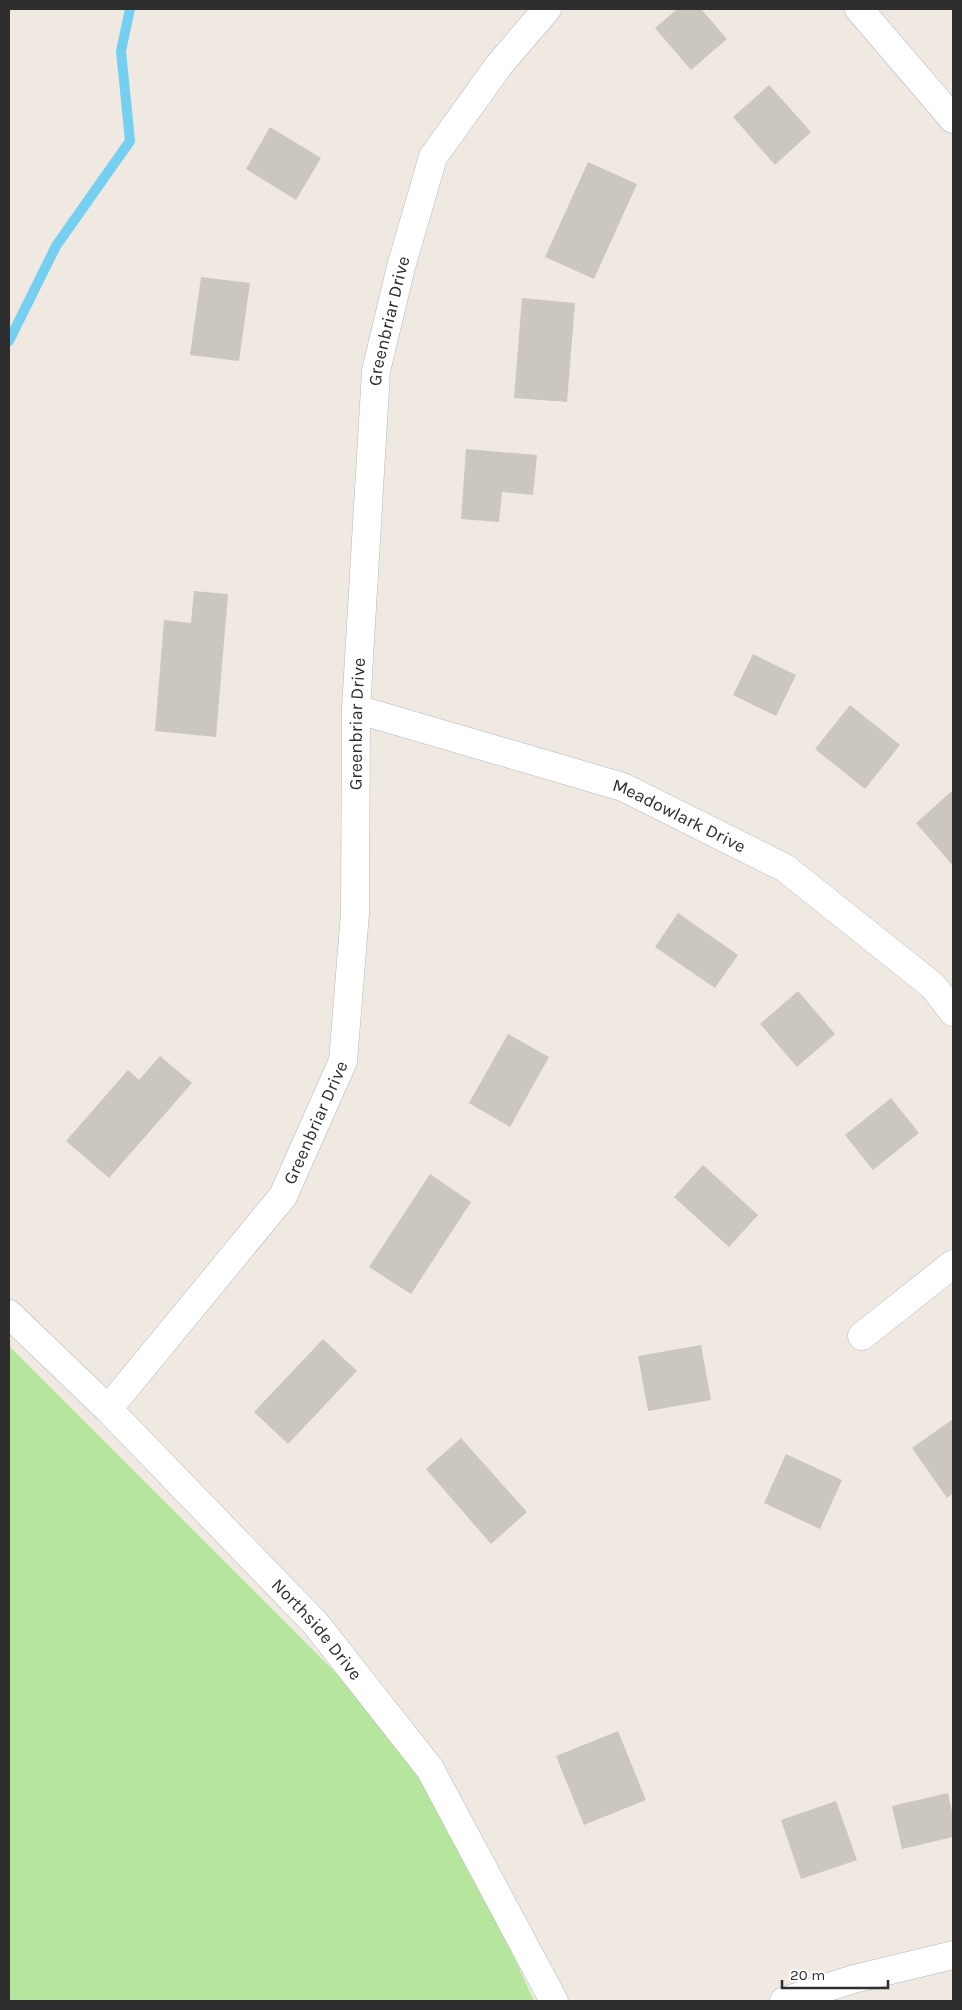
<svg xmlns="http://www.w3.org/2000/svg" width="962" height="2010" font-family="Karla,sans-serif">
	<rect width="100%" height="100%" fill="#efe9e1"/>
	<path fill="#b6e59e" d="M9 1346 425 1762 534 2001H9Z"/>
	<g fill="none" stroke-linecap="round" stroke-linejoin="round">
		<path stroke="#75cff0" stroke-width="10" d="M9 341 56 246 130 141 121 51 130 9"/>
	</g>
	<g fill="#cbc7bf">
		<path d="M677 9H701L727 39 691 70 655 28Z"/>
		<path d="M769 85 811 132 775 165 733 117Z"/>
		<path d="M270 127 321 158 296 200 246 169Z"/>
		<path d="M588 162 637 184 594 279 545 257Z"/>
		<path d="M201 277 250 283 239 361 190 355Z"/>
		<path d="M522 298 575 303 567 402 514 398Z"/>
		<path d="M466 449 537 455 533 495 502 492 499 522 461 519Z"/>
		<path d="M194 591 228 594 216 737 155 731 164 620 191 623Z"/>
		<path d="M753 654 796 675 776 716 733 695Z"/>
		<path d="M850 705 900 745 865 789 815 749Z"/>
		<path d="M953 790V866L916 823Z"/>
		<path d="M678 913 738 955 715 988 655 947Z"/>
		<path d="M798 991 835 1034 797 1067 760 1024Z"/>
		<path d="M508 1034 549 1057 510 1127 469 1103Z"/>
		<path d="M160 1056 192 1083 109 1178 66 1141 128 1070 139 1080Z"/>
		<path d="M891 1098 919 1133 873 1170 845 1135Z"/>
		<path d="M703 1165 758 1215 729 1247 674 1197Z"/>
		<path d="M430 1174 471 1202 411 1294 369 1267Z"/>
		<path d="M323 1339 357 1371 288 1444 254 1412Z"/>
		<path d="M701 1345 711 1400 648 1411 638 1356Z"/>
		<path d="M953 1419V1493L947 1498 912 1448Z"/>
		<path d="M461 1438 527 1512 491 1544 426 1469Z"/>
		<path d="M786 1454 842 1480 820 1529 764 1503Z"/>
		<path d="M618 1731 646 1800 584 1825 556 1756Z"/>
		<path d="M948 1793 953 1816V1837L902 1849 892 1806Z"/>
		<path d="M836 1801 857 1860 801 1879 781 1820Z"/>
	</g>
	<g fill="none" stroke-linecap="round" stroke-linejoin="round">
		<defs>
			<g id="minor">
				<path d="M859 9 953 119"/>
				<path id="s1" d="M356 709 623 787 785 868 933 986 953 1012"/>
				<path id="s2" d="M9 1314 108 1409 316 1624 430 1769 554 2001"/>
				<path d="M862 1336 953 1264"/>
				<path id="s3" d="M108 1409 283 1196 343 1061 355 913 356 709 376 371 401 267 433 157 499 65 547 9"/>
				<path d="M784 2001 854 1979 953 1955"/>
			</g>
		</defs>
		<use href="#minor" stroke="#b4b7c1" stroke-width="29"/>
		<use href="#minor" stroke="#fff" stroke-width="28"/>
	</g>
	<g text-anchor="middle" stroke-width="5" stroke-linejoin="round" paint-order="stroke">
		<g font-size="18" fill="#2e2e2e" stroke="#fff">
			<text dy="6" stroke="none"><textPath href="#s3" startOffset="1166">Greenbriar Drive</textPath></text>
			<text dy="6" stroke="none"><textPath href="#s3" startOffset="761">Greenbriar Drive</textPath></text>
			<text dy="6" stroke="none"><textPath href="#s1" startOffset="341">Meadowlark Drive</textPath></text>
			<text dy="6" stroke="none"><textPath href="#s3" startOffset="356">Greenbriar Drive</textPath></text>
			<text dy="6" stroke="none"><textPath href="#s2" startOffset="441">Northside Drive</textPath></text>
		</g>
	</g>
	<rect width="962" height="2010" fill="none" stroke="#2e2e2e" stroke-width="20"/>
	<path d="M782 1980v8h106v-8" fill="none" stroke="#2e2e2e" stroke-width="2.5"/>
	<text x="790" y="1980" font-size="15" fill="#2e2e2e" stroke="#ffffff" stroke-width="4" paint-order="stroke">20 m</text>
</svg>
